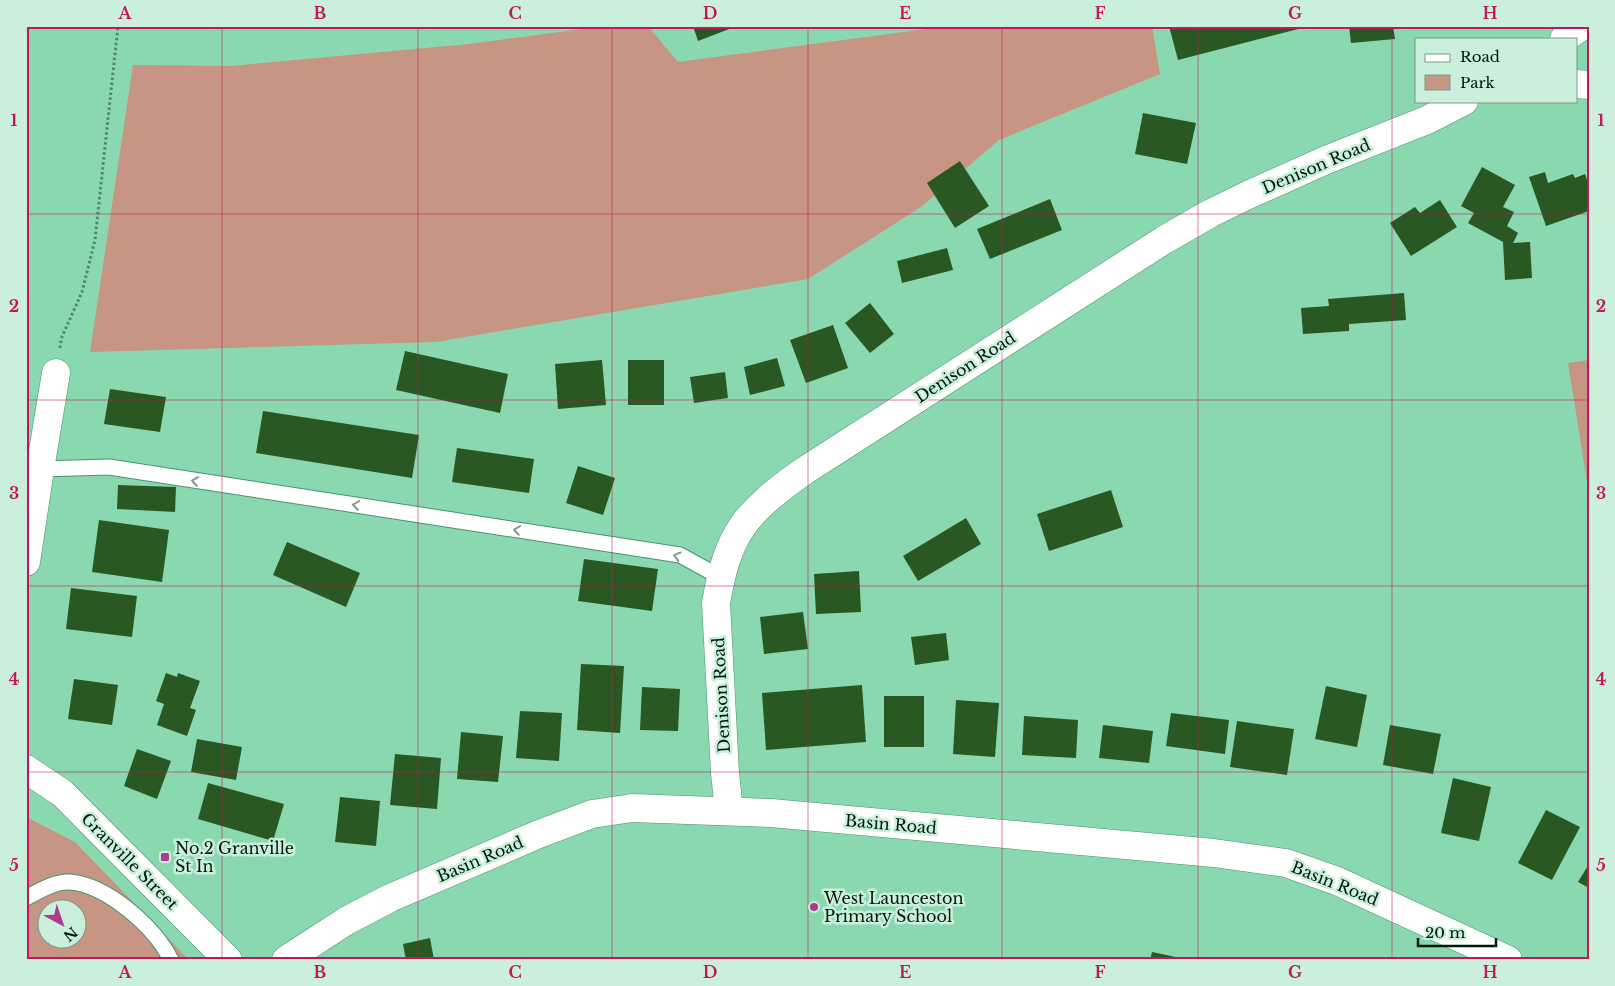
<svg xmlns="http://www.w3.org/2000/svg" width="1615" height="986" font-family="'Libre Baskerville',serif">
	<rect width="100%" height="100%" fill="#8ad8b0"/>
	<g fill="#c79583" fill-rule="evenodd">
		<path d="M605 26H648L678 62 949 26H1152L1160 74 999 140 921 207 808 279 436 342 90 352 133 65 231 66 469 44Z"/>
		<path d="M1589 360V494L1568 363Z"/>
		<path d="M26 817 75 842 189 960H26ZM48 908H78V938H48Z"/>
	</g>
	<g fill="#2a5822">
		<path d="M693 26H737L698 41Z"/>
		<path d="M1169 26H1306V27L1178 60Z"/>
		<path d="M1349 26H1393L1395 39 1351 43Z"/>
		<path d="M1143 113 1196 123 1187 164 1135 154Z"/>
		<path d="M960 161 989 206 955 228 927 183Z"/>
		<path d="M1482 167 1515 185 1503 207 1514 212 1507 226 1518 233 1513 243 1530 242 1532 278 1505 280 1503 242 1468 223 1474 213 1461 206Z"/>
		<path d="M1545 172 1548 183 1573 174 1575 178 1585 174 1589 186V211L1546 226 1529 177Z"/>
		<path d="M1050 199 1062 230 990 259 977 229Z"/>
		<path d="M1440 200 1457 227 1411 256 1390 223 1415 207 1420 213Z"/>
		<path d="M947 248 953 270 902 283 897 261Z"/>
		<path d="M1404 293 1406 320 1349 324V331L1303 334 1301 308 1329 306 1328 299Z"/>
		<path d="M870 303 894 334 870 353 845 323Z"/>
		<path d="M833 325 848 368 806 383 790 340Z"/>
		<path d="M405 351 508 374 500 413 396 390Z"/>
		<path d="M777 358 785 386 750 395 744 367Z"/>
		<path d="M602 360 606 405 558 409 555 364Z"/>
		<rect x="628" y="360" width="36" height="45"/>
		<path d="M725 372 728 398 694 403 690 377Z"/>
		<path d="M110 389 166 397 160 432 104 424Z"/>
		<path d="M263 411 419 435 412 478 256 453Z"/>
		<path d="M457 448 534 459 529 493 452 482Z"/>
		<path d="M578 466 615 478 603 515 566 503Z"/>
		<path d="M118 485 176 487 175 512 117 509Z"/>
		<path d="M1111 490 1123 527 1049 551 1037 514Z"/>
		<path d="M966 518 981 544 918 581 903 556Z"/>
		<path d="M99 520 169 530 162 582 92 572Z"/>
		<path d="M287 542 360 573 346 607 273 575Z"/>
		<path d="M584 559 658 569 652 611 578 601Z"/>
		<path d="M859 571 861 612 816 614 814 574Z"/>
		<path d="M71 588 137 596 132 637 66 629Z"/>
		<path d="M803 612 808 649 764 654 760 617Z"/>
		<path d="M946 633 949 660 915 665 911 637Z"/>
		<path d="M581 664 624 666 620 733 577 730Z"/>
		<path d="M166 673 177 677 178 673 200 681 190 708 196 710 187 736 157 725 164 704 156 701Z"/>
		<path d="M74 679 118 685 112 725 68 719Z"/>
		<path d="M862 685 866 742 766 750 762 693Z"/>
		<path d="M1326 686 1367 695 1357 747 1315 739Z"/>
		<path d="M642 687 680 689 678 731 640 730Z"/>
		<rect x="884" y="696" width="40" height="51"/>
		<path d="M956 700 999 703 995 757 953 754Z"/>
		<path d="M520 711 562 713 559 761 516 758Z"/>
		<path d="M1171 713 1229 720 1225 754 1166 746Z"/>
		<path d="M1024 716 1078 720 1076 758 1022 755Z"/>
		<path d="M1237 721 1294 729 1287 775 1230 767Z"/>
		<path d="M1103 725 1153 731 1149 763 1099 758Z"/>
		<path d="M1390 725 1441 734 1433 774 1383 765Z"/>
		<path d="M461 732 503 736 498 782 457 779Z"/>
		<path d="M197 739 242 747 236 780 191 772Z"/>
		<path d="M137 749 171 761 157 799 124 786Z"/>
		<path d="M395 754 441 758 437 809 390 805Z"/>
		<path d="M1453 778 1491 787 1479 841 1441 833Z"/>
		<path d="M208 783 284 804 273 841 198 819Z"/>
		<path d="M340 797 380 801 376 846 335 842Z"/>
		<path d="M1546 810 1580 827 1552 880 1518 863Z"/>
		<path d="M1589 864V888L1578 882Z"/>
		<path d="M430 938 434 960H406L403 944Z"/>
		<path d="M1152 952 1185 959V960H1150Z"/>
	</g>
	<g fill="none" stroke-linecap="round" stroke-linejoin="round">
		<defs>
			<g id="lane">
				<path d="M40 469 109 467 680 555 720 577"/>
				<path d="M26 898C39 891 55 881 70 882 107 885 155 927 171 960"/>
			</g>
			<g id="street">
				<path d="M1564 39 1582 26"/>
				<path d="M1576 84 1589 85"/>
				<path d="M26 562 40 469 56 373"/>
				<path d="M26 769 62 793 228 960"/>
				<path d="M729 811 725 773 716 603C728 532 746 512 804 471L1164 240 1211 213 1250 194 1326 160 1427 120 1464 101"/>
				<path d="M286 960 346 921 390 898 539 834 592 814 632 808 771 813 1214 853 1286 863 1337 881 1508 960"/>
			</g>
		</defs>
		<use href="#lane" stroke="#46946f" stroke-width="17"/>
		<use href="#street" stroke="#46946f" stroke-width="29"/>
		<path stroke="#51886c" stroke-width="3" stroke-dasharray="2.5 2.5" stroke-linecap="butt" d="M60 348 61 339 82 292 95 240 118 26"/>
		<use href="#lane" stroke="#fff" stroke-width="15"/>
		<use href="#street" stroke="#fff" stroke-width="28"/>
	</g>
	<defs><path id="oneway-chevron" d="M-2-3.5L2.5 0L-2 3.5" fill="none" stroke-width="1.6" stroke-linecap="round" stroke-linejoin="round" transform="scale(1.25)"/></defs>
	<g stroke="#8d9792">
		<use href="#oneway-chevron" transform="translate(195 481) rotate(-171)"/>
		<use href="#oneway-chevron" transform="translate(356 505) rotate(-171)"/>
		<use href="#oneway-chevron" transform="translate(517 530) rotate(-171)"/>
		<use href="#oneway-chevron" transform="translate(677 556) rotate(-164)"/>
	</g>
	<path fill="none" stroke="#c2185b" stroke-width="1" stroke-opacity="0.55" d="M222 26V960M418 26V960M612 26V960M808 26V960M1002 26V960M1198 26V960M1392 26V960M26 214H1589M26 400H1589M26 586H1589M26 772H1589"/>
	<g fill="#b0398f" stroke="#caf0db" stroke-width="2">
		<rect x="160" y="852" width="10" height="10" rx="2.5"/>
		<circle cx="814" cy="907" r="5"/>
	</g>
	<g text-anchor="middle" stroke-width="5" stroke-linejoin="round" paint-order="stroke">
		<g font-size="16" fill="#01180d" stroke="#caf0db">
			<text transform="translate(1316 166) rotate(-23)" y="6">Denison Road</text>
			<text transform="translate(965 367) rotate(-33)" y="6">Denison Road</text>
			<text transform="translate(721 695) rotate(-93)" y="6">Denison Road</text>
			<text transform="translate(891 824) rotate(5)" y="6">Basin Road</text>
			<text transform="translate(480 859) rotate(-23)" y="6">Basin Road</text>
			<text transform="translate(130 861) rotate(45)" y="6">Granville Street</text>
			<text transform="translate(1335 883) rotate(22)" y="6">Basin Road</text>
		</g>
		<g font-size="16" fill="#01180d" stroke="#caf0db" text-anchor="start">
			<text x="175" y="854">No.2 Granville<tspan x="175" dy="18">St In</tspan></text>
			<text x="824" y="904">West Launceston<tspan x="824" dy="18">Primary School</tspan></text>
		</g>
	</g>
	<rect width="1615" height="986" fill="none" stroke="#caf0db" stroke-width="55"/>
	<rect x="1415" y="38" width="162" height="65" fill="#caf0db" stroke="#7a9a89"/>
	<rect x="1425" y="54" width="25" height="8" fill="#ffffff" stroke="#7a9a89"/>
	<text x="1460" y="62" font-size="15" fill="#01180d">Road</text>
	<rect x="1425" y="75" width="25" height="15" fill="#c79583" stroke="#7a9a89"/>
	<text x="1460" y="88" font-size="15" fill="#01180d">Park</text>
	<g transform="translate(62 924) rotate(140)"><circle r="24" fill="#caf0db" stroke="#7a9a89"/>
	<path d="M0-4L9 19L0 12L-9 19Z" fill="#b0398f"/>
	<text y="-8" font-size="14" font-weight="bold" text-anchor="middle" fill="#01180d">N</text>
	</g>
	<path d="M1418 938v8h78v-8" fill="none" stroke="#01180d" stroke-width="2.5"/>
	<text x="1425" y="938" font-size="15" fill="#01180d" stroke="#caf0db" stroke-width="4" paint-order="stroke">20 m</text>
	<rect x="28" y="28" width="1560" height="930" fill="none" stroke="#c2185b" stroke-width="2"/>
	<g font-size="16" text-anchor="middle" font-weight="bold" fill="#c2185b">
		<text x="125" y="19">A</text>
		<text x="320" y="19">B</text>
		<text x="515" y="19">C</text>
		<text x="710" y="19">D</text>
		<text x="905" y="19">E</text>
		<text x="1100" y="19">F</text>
		<text x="1295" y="19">G</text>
		<text x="1490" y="19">H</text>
		<text x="14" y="126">1</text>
		<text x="1601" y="126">1</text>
		<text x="14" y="312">2</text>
		<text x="1601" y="312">2</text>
		<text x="14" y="499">3</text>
		<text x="1601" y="499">3</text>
		<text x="14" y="685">4</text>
		<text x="1601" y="685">4</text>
		<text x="14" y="871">5</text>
		<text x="1601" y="871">5</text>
		<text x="125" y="978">A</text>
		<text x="320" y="978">B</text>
		<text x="515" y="978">C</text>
		<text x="710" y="978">D</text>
		<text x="905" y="978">E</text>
		<text x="1100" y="978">F</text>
		<text x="1295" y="978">G</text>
		<text x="1490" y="978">H</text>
	</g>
</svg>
